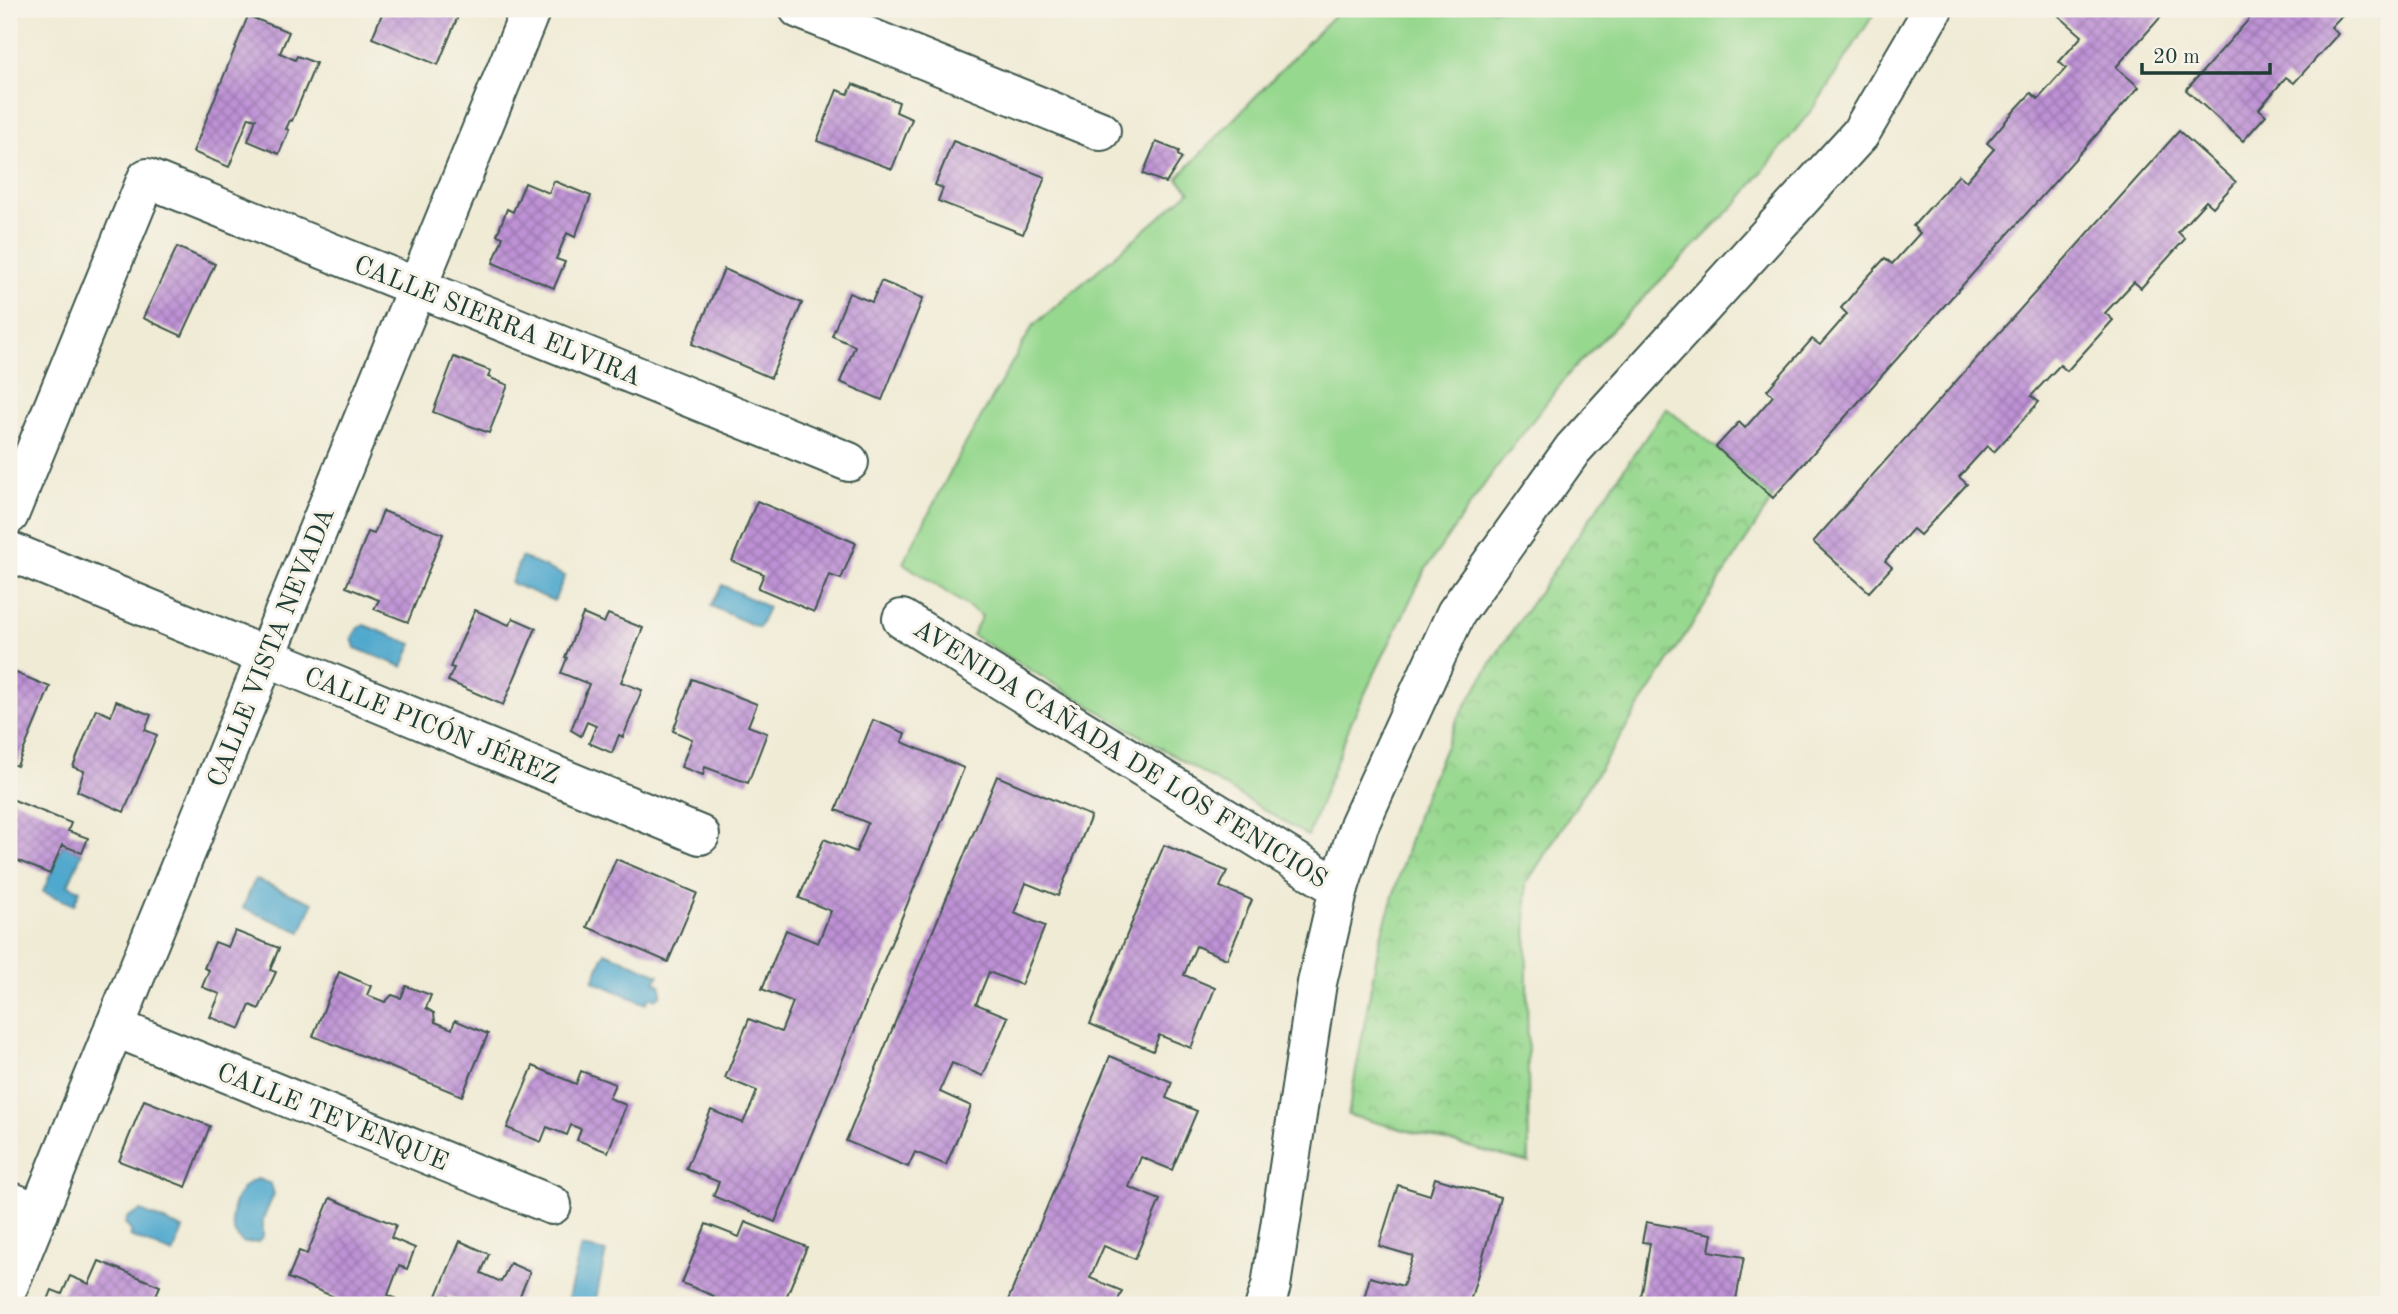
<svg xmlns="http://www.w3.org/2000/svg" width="2398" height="1314" font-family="'Old Standard TT',serif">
	<defs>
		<pattern id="park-crowns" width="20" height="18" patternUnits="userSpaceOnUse" patternTransform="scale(1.75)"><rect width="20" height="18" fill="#97d88f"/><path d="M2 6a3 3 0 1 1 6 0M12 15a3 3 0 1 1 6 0" fill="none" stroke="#82ba7c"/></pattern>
		<pattern id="building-cross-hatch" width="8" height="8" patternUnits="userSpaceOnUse" patternTransform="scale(1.75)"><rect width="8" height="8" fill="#be91d5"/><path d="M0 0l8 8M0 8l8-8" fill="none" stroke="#9a78ae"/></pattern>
	</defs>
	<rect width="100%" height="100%" fill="#f7f3e8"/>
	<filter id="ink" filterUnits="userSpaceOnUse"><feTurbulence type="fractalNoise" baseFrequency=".0143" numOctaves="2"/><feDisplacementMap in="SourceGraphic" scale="14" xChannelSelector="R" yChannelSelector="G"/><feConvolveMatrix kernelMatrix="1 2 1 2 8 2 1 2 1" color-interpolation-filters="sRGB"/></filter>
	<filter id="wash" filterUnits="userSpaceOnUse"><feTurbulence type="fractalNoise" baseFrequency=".00686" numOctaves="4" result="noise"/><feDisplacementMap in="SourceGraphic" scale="28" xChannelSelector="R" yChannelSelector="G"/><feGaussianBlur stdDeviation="1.57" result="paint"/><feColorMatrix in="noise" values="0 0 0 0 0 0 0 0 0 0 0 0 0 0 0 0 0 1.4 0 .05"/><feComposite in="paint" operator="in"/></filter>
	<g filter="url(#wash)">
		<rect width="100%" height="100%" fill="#f0ebd5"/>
		<path fill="#97d88f" stroke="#5b8a62" stroke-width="2" d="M1340 9H1877L1817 103 1739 201 1571 371 1493 472 1425 570 1352 720 1308 836 972 635 982 616 903 563 957 459 1033 326 1190 191 1177 178Z"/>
		<path fill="url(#park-crowns)" stroke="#5b8a62" stroke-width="2" d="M1666 408 1723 453 1773 498 1526 884 1529 1163 1348 1115 1379 943 1420 806 1457 720 1501 647Z"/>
		<g fill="#50a8cd" stroke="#387280" stroke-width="2">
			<path d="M521 557 565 576 554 601 511 583Z"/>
			<path d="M722 585 768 607 759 628 711 606Z"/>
			<path d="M364 625 412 644 403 667 355 648 352 638 358 628Z"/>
			<path d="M62 845 82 853 68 885 80 890 74 905 43 892Z"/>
			<path d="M255 879 313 903 301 932 243 908Z"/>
			<path d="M605 952 659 975 655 981 661 986V995L655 999 649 998 646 1004 593 981Z"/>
			<path d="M258 1179 271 1184 274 1194 263 1219V1237L258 1242 244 1243C221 1229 233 1185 258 1179Z"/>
			<path d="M141 1211 183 1229 173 1254 130 1236 132 1233 125 1223C128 1212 135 1216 141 1211Z"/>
			<path d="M581 1247 606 1252 595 1303H591L590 1305H574L573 1299 568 1298Z"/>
		</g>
		<g id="blocks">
			<g fill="url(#building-cross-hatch)">
				<path d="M384 9H461L438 65 372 38Z"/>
				<path d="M2066 9H2168L2116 67 2139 87 1773 498 1716 447 1739 422 1745 428 1773 396 1767 390 1812 339 1820 345 1847 314 1841 308 1863 282 1885 258 1892 264 1920 233 1913 226 1959 175 1966 181 1994 149 1987 143 2015 110 2031 93 2038 99 2066 68 2059 62 2082 36 2059 16Z"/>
				<path d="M2258 9H2348L2331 27 2338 34 2294 83 2286 77 2276 89 2259 109 2266 115 2243 141 2186 90Z"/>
				<path d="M248 16 289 32 280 53 295 60 297 56 316 63 292 121 290 120 286 129 289 130 279 154 248 141 256 119 249 117 229 167 193 152Z"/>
				<path d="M853 84 899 102 896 112 912 119 892 169 817 141 837 90 848 94Z"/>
				<path d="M2179 131 2236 182 2213 207 2206 201 2178 232 2185 239 2141 288 2134 282 2105 313 2113 320 2067 371 2060 365 2031 396 2039 402 1994 452 1987 446 1959 477 1967 484 1920 535 1913 529 1902 541 1885 561 1892 567 1869 592 1813 542Z"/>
				<path d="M953 141 1045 177 1023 234 938 201 943 188 935 185Z"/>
				<path d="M1156 142 1179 151 1178 155 1182 158 1166 183 1143 174Z"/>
				<path d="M554 181 591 196 575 237 567 233 556 259 565 262 554 288 493 263 503 237 497 235 507 209 513 212 525 183 549 193Z"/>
				<path d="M177 247 215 264 182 336 143 318Z"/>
				<path d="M724 269 802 303 771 378 692 344Z"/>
				<path d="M881 281 923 298 882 400 840 382 855 346 832 336 849 293 872 302Z"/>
				<path d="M454 357 491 371 488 377 508 385 489 433 433 412Z"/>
				<path d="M757 501 856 543 841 579 829 575 814 612 758 588 764 574 732 561Z"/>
				<path d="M383 511 443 534 408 622 374 609 379 600 346 587 368 532 374 534Z"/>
				<path d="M475 610 509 625 513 618 536 628 503 705 448 681 454 668 450 667Z"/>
				<path d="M583 614 604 623 608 614 643 628 621 682 642 690 623 737 619 735 612 753 589 743 596 726 587 722 581 736 571 730 589 684 561 673 567 658 565 657Z"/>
				<path d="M9 670 50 687 17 766 9 763Z"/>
				<path d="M692 679 757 704 748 726 767 733 748 783 705 767 703 775 681 767 692 739 673 731Z"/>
				<path d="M116 701 151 715 145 730 157 735 124 812 77 791 84 771 73 767 96 709 111 716Z"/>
				<path d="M873 720 905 733 902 742 964 768 775 1222 713 1196 719 1182 686 1169 711 1110 743 1123 751 1106 757 1091 725 1078 749 1019 781 1032 793 1002 762 989 786 930 818 943 831 911 799 898 824 839 856 852 862 838 868 823 836 810Z"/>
				<path d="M997 776 1091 816 1058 896 1026 883 1014 913 1045 926 1021 985 989 972 976 1004 1008 1017 983 1076 952 1063 944 1081 940 1092 971 1106 946 1165 915 1152 908 1167 846 1141Z"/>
				<path d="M9 798 71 823 68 831 88 838 82 853 62 845 50 874 9 857 12 851 9 849Z"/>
				<path d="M1164 845 1227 871 1220 887 1252 900 1227 959 1196 946 1190 960 1184 975 1215 988 1191 1048 1159 1035 1153 1051 1090 1024Z"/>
				<path d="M616 859 697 893 668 962 587 927Z"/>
				<path d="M235 931 279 948 270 970 276 972 259 1009 250 1005 240 1029 210 1017 220 994 202 987 209 970 204 968 215 942 228 947Z"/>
				<path d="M339 972 371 986 367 995 385 1002 392 995 401 998 406 986 431 995 426 1008 434 1013 435 1022 452 1029 455 1020 488 1034 462 1096 313 1036Z"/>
				<path d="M1110 1056 1172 1082 1166 1098 1197 1111 1172 1170 1141 1157 1129 1187 1160 1200 1135 1259 1104 1246 1090 1278 1122 1291 1116 1305H1006Z"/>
				<path d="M533 1066 576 1084 581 1071 615 1084 609 1098 626 1105 608 1152 577 1140 581 1129 571 1125 567 1135 547 1127 541 1142 507 1128Z"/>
				<path d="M144 1100 210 1126 186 1187 119 1161Z"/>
				<path d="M1435 1178 1500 1197 1469 1305H1362L1370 1277 1403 1286 1413 1256 1379 1246 1398 1185 1430 1195Z"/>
				<path d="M330 1198 396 1225 391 1238 415 1248 407 1269 399 1266 388 1295 395 1298 392 1305H346L347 1302 288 1278 299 1251 307 1254Z"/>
				<path d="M745 1222 807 1247 783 1305H710L714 1296 682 1283 706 1224 739 1237Z"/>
				<path d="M1646 1222 1712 1234 1709 1251 1744 1257 1735 1305H1632V1300L1640 1301 1643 1287 1650 1243 1642 1242Z"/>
				<path d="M460 1241 489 1254 481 1273 501 1282 510 1263 530 1272 516 1305H468L448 1296 444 1305H433Z"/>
				<path d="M99 1261 160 1286 152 1305H46L52 1290 62 1294 70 1276 89 1284Z"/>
			</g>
		</g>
	</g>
	<g filter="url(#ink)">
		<use href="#blocks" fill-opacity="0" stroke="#3e574c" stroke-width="2"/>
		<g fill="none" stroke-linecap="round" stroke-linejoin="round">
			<defs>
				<g id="minor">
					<path d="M799 9 1101 131"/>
					<path d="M9 515 147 178 849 462"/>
					<path d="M9 551 700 835"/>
					<path d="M902 619 1339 888"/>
					<path d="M114 1027 552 1205"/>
					<path d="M9 1201 39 1213"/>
					<path d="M9 1285 531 9"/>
					<path d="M1265 1305 1271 1286 1317 983 1339 888 1359 825 1456 613 1573 449 1860 134 1933 9"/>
				</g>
			</defs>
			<use href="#minor" stroke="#3e574c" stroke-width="42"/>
			<use href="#minor" stroke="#fff" stroke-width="38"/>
		</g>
	</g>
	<g text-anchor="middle" stroke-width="6" stroke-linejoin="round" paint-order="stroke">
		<g font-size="26" fill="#1f3d34" stroke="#f7f3e8">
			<text transform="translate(498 320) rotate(22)" y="9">CALLE SIERRA ELVIRA</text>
			<text transform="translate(270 647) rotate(-68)" y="9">CALLE VISTA NEVADA</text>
			<text transform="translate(432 725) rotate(22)" y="9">CALLE PICÓN JÉREZ</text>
			<text transform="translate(1121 753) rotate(32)" y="9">AVENIDA CAÑADA DE LOS FENICIOS</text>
			<text transform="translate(333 1116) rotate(22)" y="9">CALLE TEVENQUE</text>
		</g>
	</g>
	<rect width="2398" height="1314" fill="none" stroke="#f7f3e8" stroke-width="35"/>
	<path d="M2142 63v10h128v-10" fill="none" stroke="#1f3d34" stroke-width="3.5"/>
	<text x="2153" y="63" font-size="21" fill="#1f3d34" stroke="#f7f3e8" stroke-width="5" paint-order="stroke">20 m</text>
</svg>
